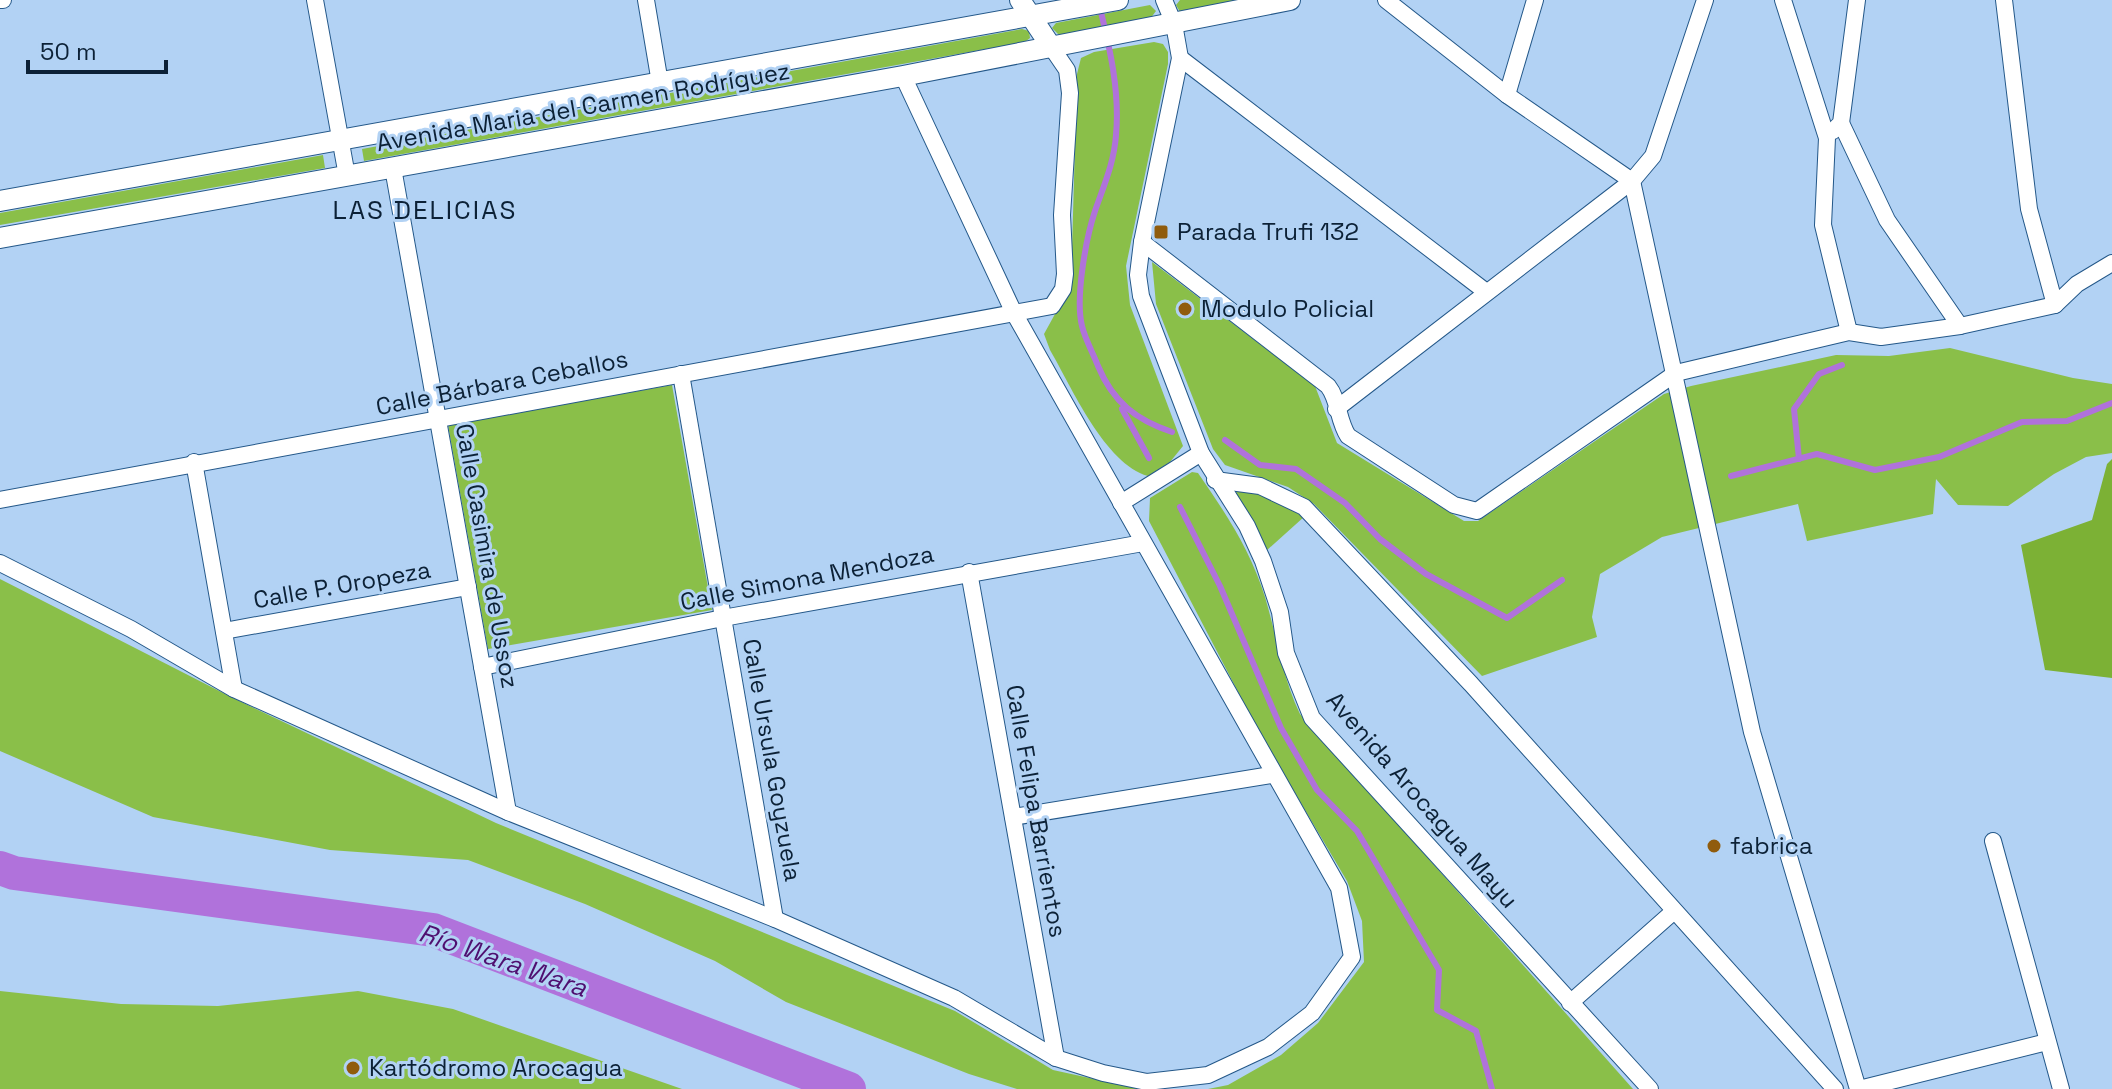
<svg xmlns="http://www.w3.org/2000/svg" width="2112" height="1089" font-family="'Space Grotesk',sans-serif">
	<rect width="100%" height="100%" fill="#b2d2f4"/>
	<g fill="#8abf49">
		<path d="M1180 0H1246L1180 12 1176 5Z"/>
		<path d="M1150 5 1156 11 1150 19 1059 35 1052 28 1056 23Z"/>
		<path d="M1022 29 1029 31 1030 38 1025 42 364 161 362 149Z"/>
		<path d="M1154 42 1163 44 1168 52V64L1126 266 1130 305 1183 446 1170 462 1148 476C1105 464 1072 388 1050 350L1044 334 1071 285 1077 74 1081 58 1094 52Z"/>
		<path d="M323 155 325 168 0 225V213Z"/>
		<path d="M1152 262 1315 386 1337 443 1464 521H1478L1664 394 1691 386 1836 355 1889 356 1950 348 2073 378 2112 384V453L2086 457 2054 474 2008 506 1958 505 1936 479 1933 514 1807 541 1798 504 1662 537 1600 574 1592 617 1597 637 1482 676 1314 504 1288 487 1225 465 1213 449 1156 304Z"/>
		<path d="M672 385 712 610 488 649 448 425Z"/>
		<path d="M1192 472 1198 473C1225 512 1251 551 1265 597 1277 637 1282 676 1300 714L1633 1089H1208L1228 1085 1281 1055 1318 1023 1364 962 1362 921 1347 881 1260 734 1149 521 1150 498Z"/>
		<path d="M1242 490 1267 493 1305 516 1266 551 1232 494Z"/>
		<path d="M0 579 231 697 496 823 955 1011 1053 1070 1140 1089H1017L969 1074 786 1002 715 961 585 904 468 860 330 850 153 817 0 751Z"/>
		<path d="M0 991 121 1004 218 1006 358 991 453 1009 682 1089H0Z"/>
	</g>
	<path fill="#7cb135" d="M2112 459V678L2045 670 2021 545 2092 520 2107 464Z"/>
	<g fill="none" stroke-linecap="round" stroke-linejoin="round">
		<g stroke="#b072db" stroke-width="6">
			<path d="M1100 8C1110 49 1120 92 1116 135 1114 163 1104 185 1095 211 1086 238 1075 298 1082 326 1085 339 1093 353 1098 366 1113 402 1136 420 1172 432"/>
			<path d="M1122 409 1149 458"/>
			<path d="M1225 440 1260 465 1296 469 1345 503 1380 539 1426 574 1507 618 1562 580"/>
			<path d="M1799 459 1794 409 1819 374 1842 365"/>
			<path d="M1731 476 1817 454 1875 470 1939 457 2022 422 2067 421 2112 403"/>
			<path d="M1180 507 1220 586 1281 728 1317 790 1357 831 1439 970 1437 1010 1476 1031 1492 1089"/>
		</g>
		<path stroke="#b072db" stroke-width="34" d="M0 868 14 873 433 930 849 1089"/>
		<defs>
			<g id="minor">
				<path d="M0 0H3"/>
				<path d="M315 0 347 176"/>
				<path d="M646 0 660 83"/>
				<path d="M1164 0 1174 24 1180 58 1142 242 1138 275 1141 296 1201 453 1247 526 1263 561 1280 612 1286 653 1312 718 1650 1089"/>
				<path d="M1386 0 1507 95 1632 181 1752 732 1858 1089"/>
				<path d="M1783 0 1827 138 1823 225 1849 332"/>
				<path d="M2004 0 2029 209 2055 305"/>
				<path d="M1180 58 1485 291"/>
				<path d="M1507 95 1535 0"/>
				<path d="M1841 123 1887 220 1960 326"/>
				<path d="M1833 131 1841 123 1857 0"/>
				<path d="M393 168 508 812"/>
				<path d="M1142 242 1328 386C1339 400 1338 421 1348 436L1454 505 1477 511 1676 373 1849 332 1881 337 1960 326 2055 305 2077 284 2112 263"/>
				<path d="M681 374 775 919"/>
				<path d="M1336 409 1632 181 1653 156 1705 0"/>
				<path d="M194 462 234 689"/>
				<path d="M1215 480 1260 486 1304 507 1471 684 1835 1089"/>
				<path d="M0 500 1052 306 1063 289 1065 274 1062 215 1070 93 1067 70 1052 48"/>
				<path d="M1121 503 1201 453"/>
				<path d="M0 563 131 629 234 689 508 812 775 919 954 998 1056 1058 1103 1073 1147 1082 1208 1075 1268 1047 1312 1013 1352 957 1339 888 1014 313 903 76"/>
				<path d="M969 572 1056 1058"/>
				<path d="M224 631 468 587"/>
				<path d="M482 667 723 618 1143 543"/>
				<path d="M1013 817 1271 775"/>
				<path d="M1993 841 2061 1089"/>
				<path d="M1570 1003 1673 912"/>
				<path d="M1859 1089 2047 1042"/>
			</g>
			<g id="tertiary">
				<path d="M1020 0 1052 48"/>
				<path d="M0 201 1118 0"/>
				<path d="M0 238 903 76 1290 0"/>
			</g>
		</defs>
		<use href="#minor" stroke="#245889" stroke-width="18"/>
		<use href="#tertiary" stroke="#245889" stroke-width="22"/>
		<use href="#minor" stroke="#fff" stroke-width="16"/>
		<use href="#tertiary" stroke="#fff" stroke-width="20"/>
	</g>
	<g fill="#905c0d" stroke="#b2d2f4" stroke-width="3">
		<rect x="1153" y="224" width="16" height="16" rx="4"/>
		<circle cx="1185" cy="309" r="8"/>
		<circle cx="1714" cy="846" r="8"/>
		<circle cx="353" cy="1068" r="8"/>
	</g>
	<g text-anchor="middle" stroke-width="6" stroke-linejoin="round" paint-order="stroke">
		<g font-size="24" fill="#0c2136" stroke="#b2d2f4">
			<text transform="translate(583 107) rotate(-10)" y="8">Avenida Maria del Carmen Rodríguez</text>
			<text transform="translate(502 383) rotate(-11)" y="8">Calle Bárbara Ceballos</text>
			<text transform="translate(487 556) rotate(80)" y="8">Calle Casimira de Ussoz</text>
			<text transform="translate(807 578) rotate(-11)" y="8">Calle Simona Mendoza</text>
			<text transform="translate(342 585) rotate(-10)" y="8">Calle P. Oropeza</text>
			<text transform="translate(772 760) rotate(80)" y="8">Calle Ursula Goyzuela</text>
			<text transform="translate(1422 800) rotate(49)" y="8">Avenida Arocagua Mayu</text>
			<text transform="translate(1036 811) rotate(80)" y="8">Calle Felipa Barrientos</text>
		</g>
		<g font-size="24" fill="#0c2136" stroke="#b2d2f4" text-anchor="start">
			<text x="1177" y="240">Parada Trufi 132</text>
			<text x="1201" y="317">Modulo Policial</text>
			<text x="1730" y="854">fabrica</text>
			<text x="369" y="1076">Kartódromo Arocagua</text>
		</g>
		<g font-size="26" letter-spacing="2" fill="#0c2136" stroke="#b2d2f4">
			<text x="425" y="219">LAS DELICIAS</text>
		</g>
		<g font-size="26" font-style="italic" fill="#4f0f70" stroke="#b2d2f4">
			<text transform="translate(503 960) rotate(19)" y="9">Río Wara Wara</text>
		</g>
	</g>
	<path d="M28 60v12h138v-12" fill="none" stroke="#0c2136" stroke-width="4"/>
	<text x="40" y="60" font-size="24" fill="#0c2136" stroke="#b2d2f4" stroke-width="6" paint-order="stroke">50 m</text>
</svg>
